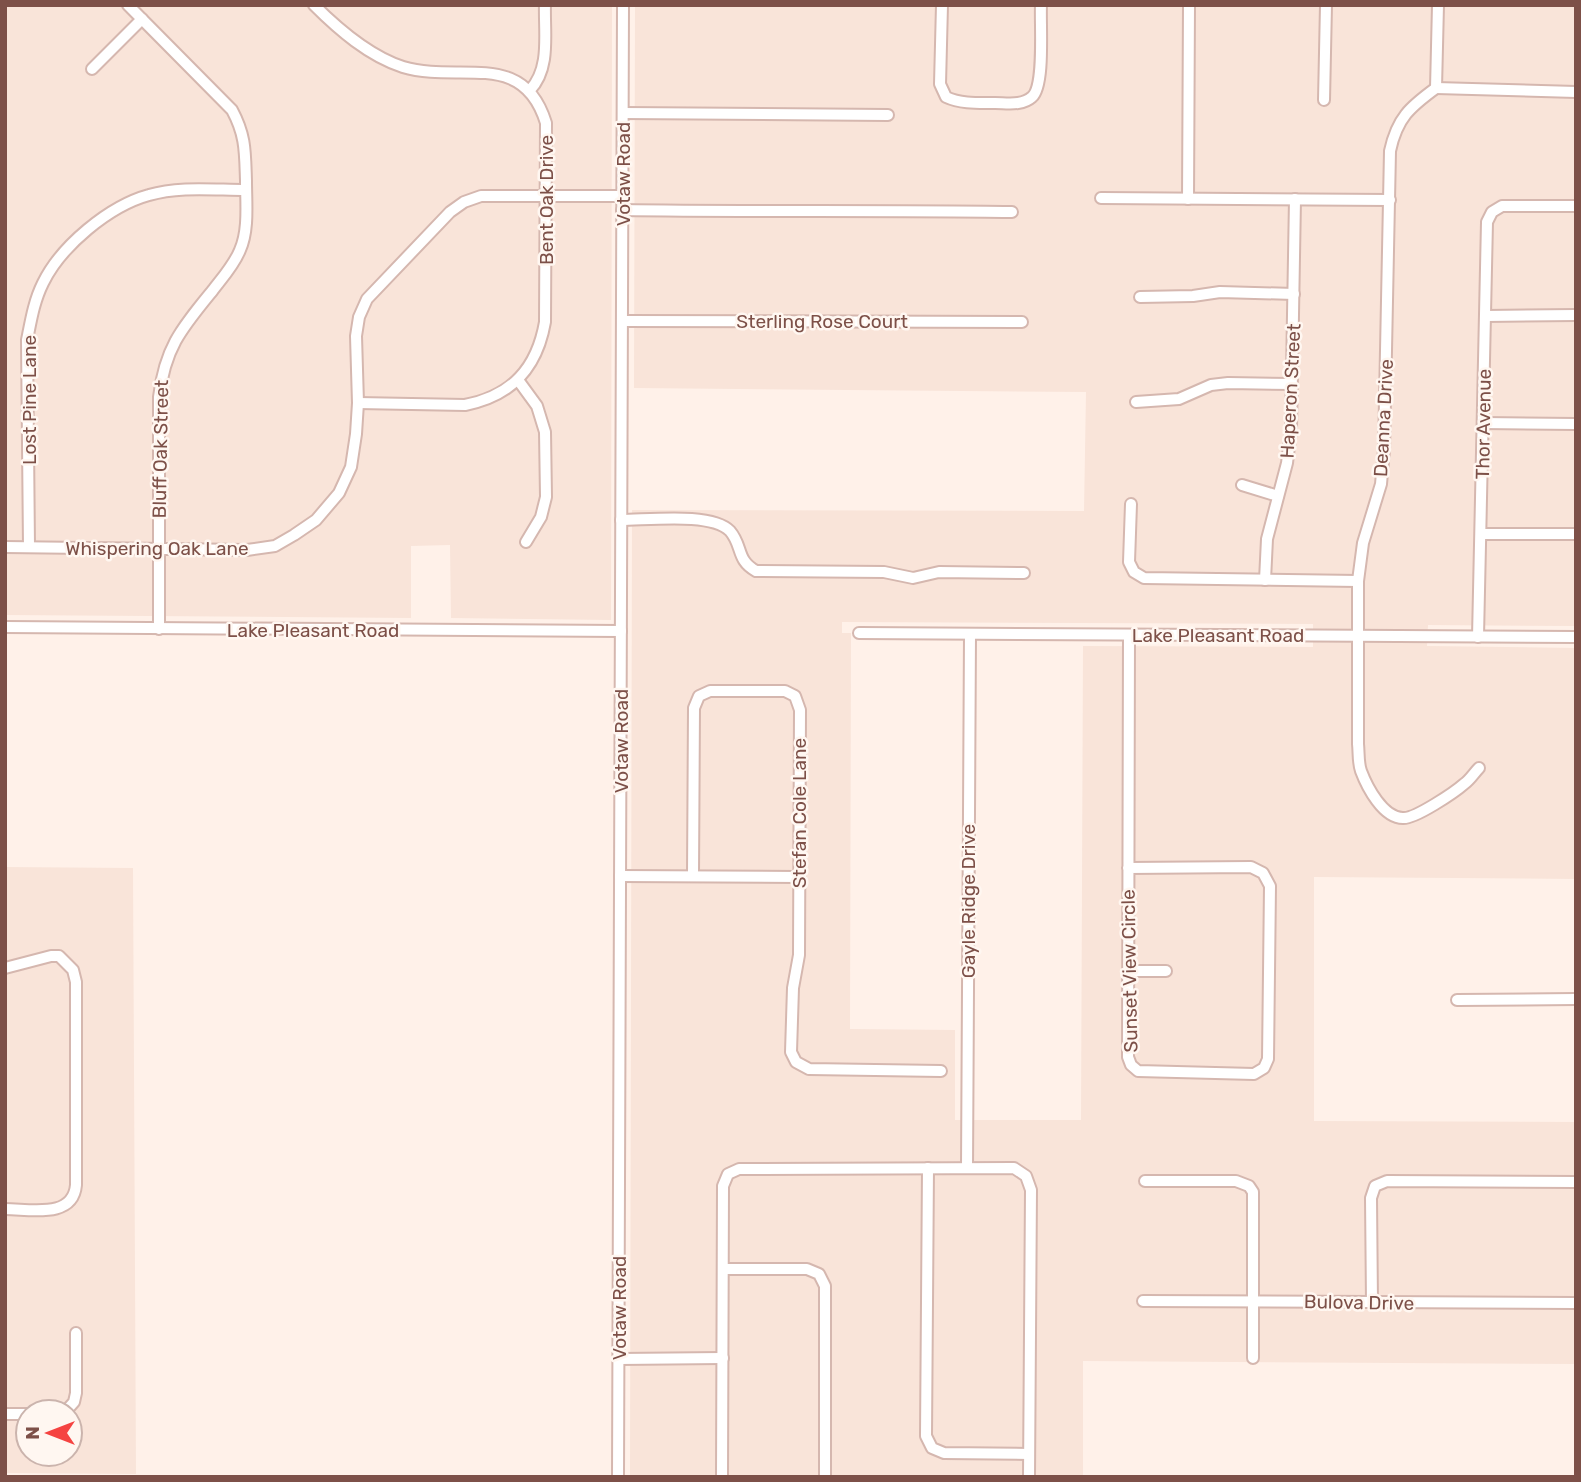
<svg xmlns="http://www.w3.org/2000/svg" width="1581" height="1482" font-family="Rubik,sans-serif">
	<rect width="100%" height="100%" fill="#fff1e9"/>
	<g fill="#f9e4d9" fill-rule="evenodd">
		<path d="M5 5H612L611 620 451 618 450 545 411 546V618L5 615Z"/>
		<path d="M635 5H1576V626L1428 625 1427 646 1576 648V879L1314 877V1121L1576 1122V1364L1083 1361V1477H630L632 510 1084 511 1086 392 634 388ZM842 622 1313 624V647L1083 646 1081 1120H955V1030L850 1029 851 633H842Z"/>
		<path d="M5 867 133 868 136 1474 5 1473ZM28 1412H70V1454H28Z"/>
	</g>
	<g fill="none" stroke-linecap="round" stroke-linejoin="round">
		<defs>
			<g id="minor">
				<path d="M128 5 232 110C246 136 245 152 246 181 246 203 249 230 240 250 234 265 223 277 213 290 182 328 165 347 159 397V629"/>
				<path d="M314 5C339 30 369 56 403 67 459 84 523 48 546 123L545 322C537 368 512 396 465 405L358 403"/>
				<path d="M942 5 940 84 946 97C961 104 978 103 995 103 1007 103 1022 106 1032 97 1045 86 1040 24 1041 5"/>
				<path d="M92 69 142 19"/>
				<path d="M1436 88C1410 107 1397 118 1390 151L1384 450 1381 484 1363 543 1358 581V744C1359 753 1358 763 1361 771 1367 787 1383 818 1403 818 1415 819 1455 792 1464 784 1470 780 1474 773 1479 768"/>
				<path d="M1436 88 1576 92"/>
				<path d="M1436 88 1438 5"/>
				<path d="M530 90C551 68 544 33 545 5"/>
				<path d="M1324 100 1326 5"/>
				<path d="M623 113 888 115"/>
				<path d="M1101 198 1390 200"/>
				<path d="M1188 199 1189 5"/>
				<path d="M622 210C752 212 882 210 1012 212"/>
				<path d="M1140 297 1193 296 1220 292 1294 294"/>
				<path d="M1486 316 1576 315"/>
				<path d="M622 321 1022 322"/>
				<path d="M518 380 537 406 545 432 546 497 541 517 526 542"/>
				<path d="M1136 402 1179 399 1211 385 1228 383 1292 384"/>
				<path d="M1483 423 1576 424"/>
				<path d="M1242 485 1278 496"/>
				<path d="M1131 504 1129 562 1134 572 1144 578 1358 581"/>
				<path d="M621 520C648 520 712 512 730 531 743 546 736 560 756 571L884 572 913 578 939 572 1024 573"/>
				<path d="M1481 534H1576"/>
				<path d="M5 547 247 550 275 546 294 535 316 520 339 493 351 467 356 434 358 403 356 336 359 317 367 299 450 212 464 202 481 196H622"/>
				<path d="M29 547 27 340C31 320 34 301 43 283 61 246 109 206 149 195 179 186 214 190 246 190"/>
				<path d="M1265 580 1267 539 1287 463 1291 430 1295 199"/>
				<path d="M5 627 621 631"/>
				<path d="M859 633 1576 637"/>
				<path d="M1478 637 1487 222 1492 212 1502 206H1576"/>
				<path d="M1128 868 1251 867 1263 873 1270 886 1268 1059 1264 1068 1254 1074 1138 1071 1131 1065 1128 1057 1129 635"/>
				<path d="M620 876 798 877"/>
				<path d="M693 876 694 708 699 696 710 691H785L795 696 800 710 799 955 793 988 791 1052 796 1062 809 1069 941 1071"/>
				<path d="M5 968 51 956H59L73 970 76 982V1185C73 1219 31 1209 5 1209"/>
				<path d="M1128 971H1166"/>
				<path d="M1457 1000 1576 999"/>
				<path d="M928 1168 926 1436 932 1448 944 1453 1029 1454"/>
				<path d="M967 1168 970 635"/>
				<path d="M1145 1181H1236L1249 1186 1253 1192V1358"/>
				<path d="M723 1269H807L819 1274 825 1286V1477"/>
				<path d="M1143 1301 1576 1303"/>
				<path d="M1372 1303 1371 1198 1375 1186 1387 1181 1576 1182"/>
				<path d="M619 1359 723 1358"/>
				<path d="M65 1412 74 1402 76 1393V1333"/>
				<path d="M5 1414H28"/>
				<path d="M618 1477 623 5"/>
				<path d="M722 1477 723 1186 728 1174 739 1169 1014 1168 1026 1176 1031 1190 1029 1477"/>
			</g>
		</defs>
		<use href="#minor" stroke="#d5b7af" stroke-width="14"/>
		<use href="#minor" stroke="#fff" stroke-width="10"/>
	</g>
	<g text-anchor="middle" stroke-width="5" stroke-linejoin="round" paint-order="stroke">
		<g font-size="19" fill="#7d5048" stroke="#fff7f1">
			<text transform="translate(623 174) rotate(-90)" y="7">Votaw Road</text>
			<text transform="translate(546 200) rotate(-90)" y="7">Bent Oak Drive</text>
			<text x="822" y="328">Sterling Rose Court</text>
			<text transform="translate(1290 391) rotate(-87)" y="7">Haperon Street</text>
			<text transform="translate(29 400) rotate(-90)" y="7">Lost Pine Lane</text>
			<text transform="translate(1383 418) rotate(-87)" y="7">Deanna Drive</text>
			<text transform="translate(1483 424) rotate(-89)" y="7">Thor Avenue</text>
			<text transform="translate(160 449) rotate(-89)" y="7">Bluff Oak Street</text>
			<text x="157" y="555">Whispering Oak Lane</text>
			<text x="313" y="637">Lake Pleasant Road</text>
			<text x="1218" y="642">Lake Pleasant Road</text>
			<text transform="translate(621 741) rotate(-90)" y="7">Votaw Road</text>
			<text transform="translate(799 813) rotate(-90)" y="7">Stefan Cole Lane</text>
			<text transform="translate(968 901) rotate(-90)" y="7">Gayle Ridge Drive</text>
			<text transform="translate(1129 971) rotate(-91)" y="7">Sunset View Circle</text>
			<text transform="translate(1359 1302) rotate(1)" y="7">Bulova Drive</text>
			<text transform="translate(619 1308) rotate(-90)" y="7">Votaw Road</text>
		</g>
	</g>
	<rect width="1581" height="1482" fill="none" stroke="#7d5048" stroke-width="14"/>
	<g transform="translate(49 1433) rotate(270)"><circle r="33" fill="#fff7f1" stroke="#cbb4ad" stroke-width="2"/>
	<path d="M0-5L12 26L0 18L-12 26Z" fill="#f54341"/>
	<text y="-10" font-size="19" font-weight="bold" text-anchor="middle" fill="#7d5048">N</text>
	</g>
</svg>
